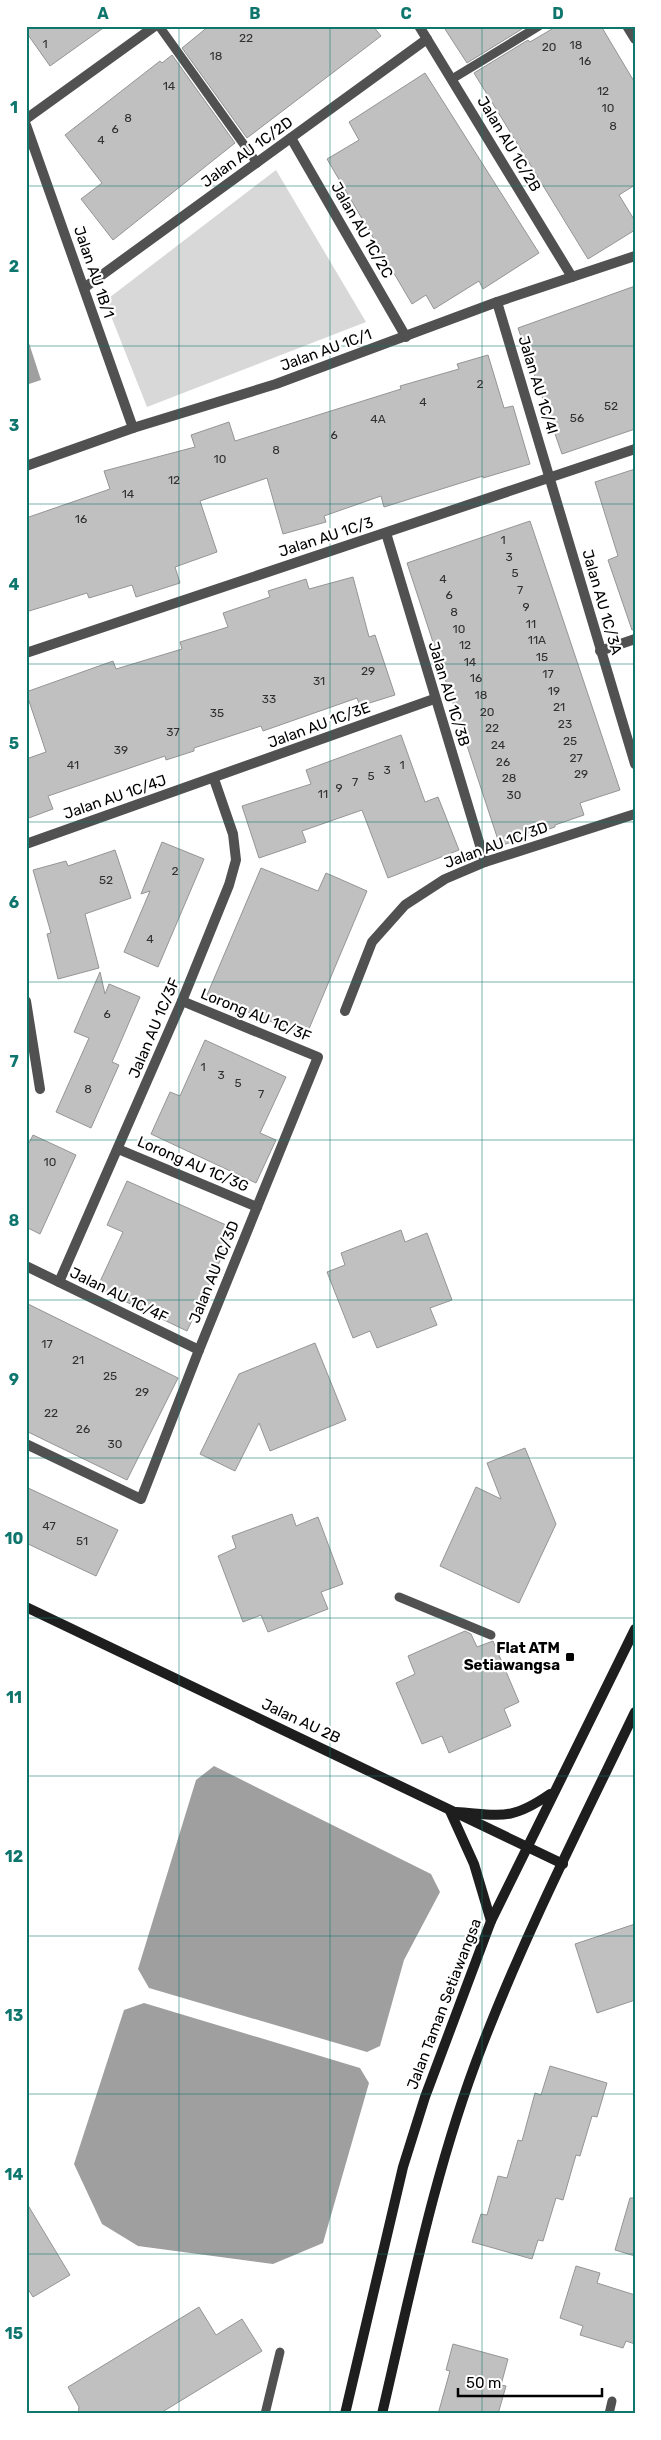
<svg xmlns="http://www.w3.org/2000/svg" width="661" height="2440" font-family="Rubik,sans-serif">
	<rect width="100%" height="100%" fill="#fff"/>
	<path fill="#d8d8d8" d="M276 170 366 322 147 407 105 301Z"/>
	<g fill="#9f9f9f">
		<path d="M26 334 41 380 26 385Z"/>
		<path d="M214 1766 431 1874 440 1892 404 1960 380 2046 367 2052 149 1988 138 1969 196 1780Z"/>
		<path d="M144 2003 360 2068 369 2083 323 2243 273 2264 138 2246 102 2224 74 2164 124 2010Z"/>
	</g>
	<g fill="#c0c0c0" stroke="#959595">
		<path d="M26 26H106L50 66 26 32Z"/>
		<path d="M209 26H373L381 36 247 138 182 48Z"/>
		<path d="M443 26H520L522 29 467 63Z"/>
		<path d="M557 26H601L635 83V185L619 195 635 221V230L588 259 474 73 528 40 530 42Z"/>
		<path d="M172 55 235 143 113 240 81 199 102 183 65 135 160 61 162 63Z"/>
		<path d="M425 73 539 253 483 289 479 281 434 309 426 295 412 304 327 159 359 140 349 122Z"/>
		<path d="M635 286V429L562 454 518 328Z"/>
		<path d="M488 355 504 408 513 406 530 464 483 478V476L384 507 381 496 324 516 326 522 283 534 267 478 200 501 217 552 175 567 180 583 136 597 132 585 89 598 87 593 26 612V518L110 489 104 471 195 447 191 435 229 422 235 441 401 389 400 386 459 369 457 364Z"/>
		<path d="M635 469V629L632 630 608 560 618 556 595 482Z"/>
		<path d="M530 521 620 790 580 803 584 815 555 825V827L500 846 407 563Z"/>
		<path d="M353 577 369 637 375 635 395 695 360 706 357 698 263 731 261 726 194 748V751L166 760 165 756 48 796 53 809 26 819V759L46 752 26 692 113 661 116 669 182 649 180 642 228 627 223 613 270 597 268 591 306 579 309 589Z"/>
		<path d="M401 735 425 802 438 797 459 850 388 878 362 810 302 831 306 842 259 858 242 806 311 784 306 770Z"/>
		<path d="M162 842 204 859 158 967 124 952 150 891 141 894Z"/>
		<path d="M115 850 131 898 85 914 99 968 58 979 47 934 51 933 33 870 66 861 68 866Z"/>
		<path d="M261 868 318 891 326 873 367 891 306 1036 207 995Z"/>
		<path d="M100 972 105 994 109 984 140 997 112 1062 119 1065 91 1128 56 1112 89 1038 74 1032Z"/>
		<path d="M205 1040 286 1077 260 1133 276 1140 256 1183 151 1134 170 1092 180 1096Z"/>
		<path d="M33 1135 76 1155 40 1234 26 1227V1149Z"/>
		<path d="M127 1181 235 1229 187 1331 97 1288 123 1232 107 1225Z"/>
		<path d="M401 1230 405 1242 427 1233 452 1300 430 1308 437 1325 377 1348 370 1331 353 1338 327 1272 345 1265 341 1253Z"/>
		<path d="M26 1303 178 1378 127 1480 26 1431Z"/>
		<path d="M315 1343 346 1420 270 1451 259 1423 235 1471 200 1454 239 1374Z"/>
		<path d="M525 1448 556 1524 519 1603 440 1566 476 1487 501 1499 487 1463Z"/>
		<path d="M26 1487 118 1530 96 1576 26 1543Z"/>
		<path d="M292 1514 296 1526 318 1517 343 1584 321 1592 328 1609 268 1632 261 1615 243 1622 218 1556 236 1548 232 1536Z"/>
		<path d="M465 1631 471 1634 477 1647 493 1641 519 1702 504 1709 511 1726 449 1753 442 1736 422 1744 396 1683 415 1674 408 1656Z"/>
		<path d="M635 1924V2000L597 2013 575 1944Z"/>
		<path d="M550 2066 607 2083 597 2117 592 2116 580 2156 576 2155 563 2200 556 2198 543 2241 538 2240 532 2259 472 2242 481 2214 487 2215 498 2176 507 2178 518 2140 522 2141 535 2093 541 2095Z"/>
		<path d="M630 2198H635V2256L615 2250Z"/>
		<path d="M26 2202 70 2275 33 2297 26 2286Z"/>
		<path d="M576 2266 600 2273 597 2283 635 2295V2344L626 2341 623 2348 580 2335 583 2326 560 2318Z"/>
		<path d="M199 2307 216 2335 242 2319 262 2351 159 2414H78L79 2407 68 2387Z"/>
		<path d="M453 2344 508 2359 501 2385 506 2386 498 2414H438L450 2371 446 2370Z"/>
	</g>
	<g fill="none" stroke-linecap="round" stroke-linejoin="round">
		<g stroke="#515151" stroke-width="9">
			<path d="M159 26 257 163"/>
			<path d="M452 79 539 26"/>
			<path d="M399 1597 491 1635"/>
			<path d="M265 2414 280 2352"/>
			<path d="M609 2414 612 2401"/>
		</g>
		<g stroke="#515151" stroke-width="10">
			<path d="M419 26 572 277"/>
			<path d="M627 26 635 39"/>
			<path d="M26 119 155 26"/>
			<path d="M26 125 133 428"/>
			<path d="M291 138 406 337"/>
			<path d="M84 288 427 39"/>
			<path d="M497 302 635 764"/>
			<path d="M26 466 133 428 276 384 497 302 635 256"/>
			<path d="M386 533 485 862"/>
			<path d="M600 651 635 639"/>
			<path d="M26 653 635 449"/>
			<path d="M26 844 434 699"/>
			<path d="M26 1001 40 1089"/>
			<path d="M345 1011 372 942 405 905 445 879 485 862 635 814"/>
			<path d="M118 1149 257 1207"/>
			<path d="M26 1266 199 1350"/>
			<path d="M59 1282 182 1001 229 885 236 860 233 834 214 779"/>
			<path d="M26 1444 141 1499 199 1350 318 1057 182 1001"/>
		</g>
		<g stroke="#1e1e1e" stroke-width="10">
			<path d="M26 1607 563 1864"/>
			<path d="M450 1811 474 1864 491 1921"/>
			<path d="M456 1812C502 1815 511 1821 550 1794"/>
			<path d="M345 2414 403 2167 425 2097 491 1921 635 1629"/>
			<path d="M382 2414C411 2290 436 2164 482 2046 526 1932 582 1822 635 1712"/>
		</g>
	</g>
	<path fill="none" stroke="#0f766e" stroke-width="1" stroke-opacity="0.55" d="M179 26V2414M330 26V2414M482 26V2414M26 186H635M26 346H635M26 504H635M26 664H635M26 822H635M26 982H635M26 1140H635M26 1300H635M26 1458H635M26 1618H635M26 1776H635M26 1936H635M26 2094H635M26 2254H635"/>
	<rect fill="#000" stroke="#fff" stroke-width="2" x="565" y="1652" width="10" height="10" rx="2.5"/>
	<g text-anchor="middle" stroke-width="4.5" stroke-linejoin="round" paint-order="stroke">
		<g font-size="12" fill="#303030">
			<text x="246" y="42">22</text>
			<text x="45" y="48">1</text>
			<text x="576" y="49">18</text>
			<text x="549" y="51">20</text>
			<text x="216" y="60">18</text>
			<text x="585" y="65">16</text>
			<text x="169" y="90">14</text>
			<text x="603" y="95">12</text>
			<text x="608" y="112">10</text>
			<text x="128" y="122">8</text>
			<text x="613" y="130">8</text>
			<text x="115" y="133">6</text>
			<text x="101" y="144">4</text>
			<text x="480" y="388">2</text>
			<text x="423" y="406">4</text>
			<text x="611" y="410">52</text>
			<text x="577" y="422">56</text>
			<text x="378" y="423">4A</text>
			<text x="334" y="439">6</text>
			<text x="276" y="454">8</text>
			<text x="220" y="463">10</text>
			<text x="174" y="484">12</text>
			<text x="128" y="498">14</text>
			<text x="81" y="523">16</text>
			<text x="503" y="544">1</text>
			<text x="509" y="561">3</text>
			<text x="515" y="577">5</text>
			<text x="443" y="583">4</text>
			<text x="520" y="594">7</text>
			<text x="449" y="599">6</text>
			<text x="526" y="611">9</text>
			<text x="454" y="616">8</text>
			<text x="531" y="628">11</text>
			<text x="459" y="633">10</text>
			<text x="537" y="644">11A</text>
			<text x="465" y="649">12</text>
			<text x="542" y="661">15</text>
			<text x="470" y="666">14</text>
			<text x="368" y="675">29</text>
			<text x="548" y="678">17</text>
			<text x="476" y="682">16</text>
			<text x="319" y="685">31</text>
			<text x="554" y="695">19</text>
			<text x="481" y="699">18</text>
			<text x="269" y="703">33</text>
			<text x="559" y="711">21</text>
			<text x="487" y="716">20</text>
			<text x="217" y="717">35</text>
			<text x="565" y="728">23</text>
			<text x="492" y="732">22</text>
			<text x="173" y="736">37</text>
			<text x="570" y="745">25</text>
			<text x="498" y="749">24</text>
			<text x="121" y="754">39</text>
			<text x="576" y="762">27</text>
			<text x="503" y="766">26</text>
			<text x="73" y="769">41</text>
			<text x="402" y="769">1</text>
			<text x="387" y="774">3</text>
			<text x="581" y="778">29</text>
			<text x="371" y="780">5</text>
			<text x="509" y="782">28</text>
			<text x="355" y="786">7</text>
			<text x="339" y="792">9</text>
			<text x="323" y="798">11</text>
			<text x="514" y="799">30</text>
			<text x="175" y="875">2</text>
			<text x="106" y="884">52</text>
			<text x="150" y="943">4</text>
			<text x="107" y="1018">6</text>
			<text x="203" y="1071">1</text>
			<text x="221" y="1079">3</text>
			<text x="238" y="1087">5</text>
			<text x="88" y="1093">8</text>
			<text x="261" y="1098">7</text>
			<text x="50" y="1166">10</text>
			<text x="47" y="1348">17</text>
			<text x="78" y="1364">21</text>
			<text x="110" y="1380">25</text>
			<text x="142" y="1396">29</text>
			<text x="51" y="1417">22</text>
			<text x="83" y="1433">26</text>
			<text x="115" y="1448">30</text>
			<text x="49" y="1530">47</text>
			<text x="82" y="1545">51</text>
		</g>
		<g font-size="15" fill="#000" stroke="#fff">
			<text transform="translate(509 144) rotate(59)" y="5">Jalan AU 1C/2B</text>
			<text transform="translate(247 152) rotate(-36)" y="5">Jalan AU 1C/2D</text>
			<text transform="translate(362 230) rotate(60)" y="5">Jalan AU 1C/2C</text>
			<text transform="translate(94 272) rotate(71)" y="5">Jalan AU 1B/1</text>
			<text transform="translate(326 350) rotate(-20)" y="5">Jalan AU 1C/1</text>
			<text transform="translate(538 385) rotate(73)" y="5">Jalan AU 1C/4I</text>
			<text transform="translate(326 537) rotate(-18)" y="5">Jalan AU 1C/3</text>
			<text transform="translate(602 602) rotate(74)" y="5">Jalan AU 1C/3A</text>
			<text transform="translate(449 694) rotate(73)" y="5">Jalan AU 1C/3B</text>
			<text transform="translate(319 725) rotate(-20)" y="5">Jalan AU 1C/3E</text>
			<text transform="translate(115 797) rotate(-19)" y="5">Jalan AU 1C/4J</text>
			<text transform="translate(496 845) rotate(-20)" y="5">Jalan AU 1C/3D</text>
			<text transform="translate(256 1015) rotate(22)" y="5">Lorong AU 1C/3F</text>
			<text transform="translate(154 1028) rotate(-67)" y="5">Jalan AU 1C/3F</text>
			<text transform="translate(193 1164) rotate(23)" y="5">Lorong AU 1C/3G</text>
			<text transform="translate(214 1272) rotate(-68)" y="5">Jalan AU 1C/3D</text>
			<text transform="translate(119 1295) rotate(26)" y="5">Jalan AU 1C/4F</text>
			<text transform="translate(301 1721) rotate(25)" y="5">Jalan AU 2B</text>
			<text transform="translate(444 2004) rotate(-69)" y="5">Jalan Taman Setiawangsa</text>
		</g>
		<g font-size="15" font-weight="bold" fill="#000" stroke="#fff" text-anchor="end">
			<text x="560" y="1653">Flat ATM<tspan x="560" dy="17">Setiawangsa</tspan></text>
		</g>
	</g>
	<rect width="661" height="2440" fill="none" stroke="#ffffff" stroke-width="55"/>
	<path d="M458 2388v8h144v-8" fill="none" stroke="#000000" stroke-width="2.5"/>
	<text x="466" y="2388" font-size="15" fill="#000000" stroke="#ffffff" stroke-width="4" paint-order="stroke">50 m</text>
	<rect x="28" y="28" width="606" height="2384" fill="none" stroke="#0f766e" stroke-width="2"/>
	<g font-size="16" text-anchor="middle" font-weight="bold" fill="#0f766e">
		<text x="103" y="19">A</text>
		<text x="255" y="19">B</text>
		<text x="406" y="19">C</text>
		<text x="558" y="19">D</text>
		<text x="14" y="113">1</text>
		<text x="14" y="272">2</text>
		<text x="14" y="431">3</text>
		<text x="14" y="590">4</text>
		<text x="14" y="749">5</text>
		<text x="14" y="908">6</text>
		<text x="14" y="1067">7</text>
		<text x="14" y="1226">8</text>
		<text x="14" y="1385">9</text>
		<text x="14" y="1544">10</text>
		<text x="14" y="1703">11</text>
		<text x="14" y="1862">12</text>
		<text x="14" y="2021">13</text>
		<text x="14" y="2180">14</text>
		<text x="14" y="2339">15</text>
	</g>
</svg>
